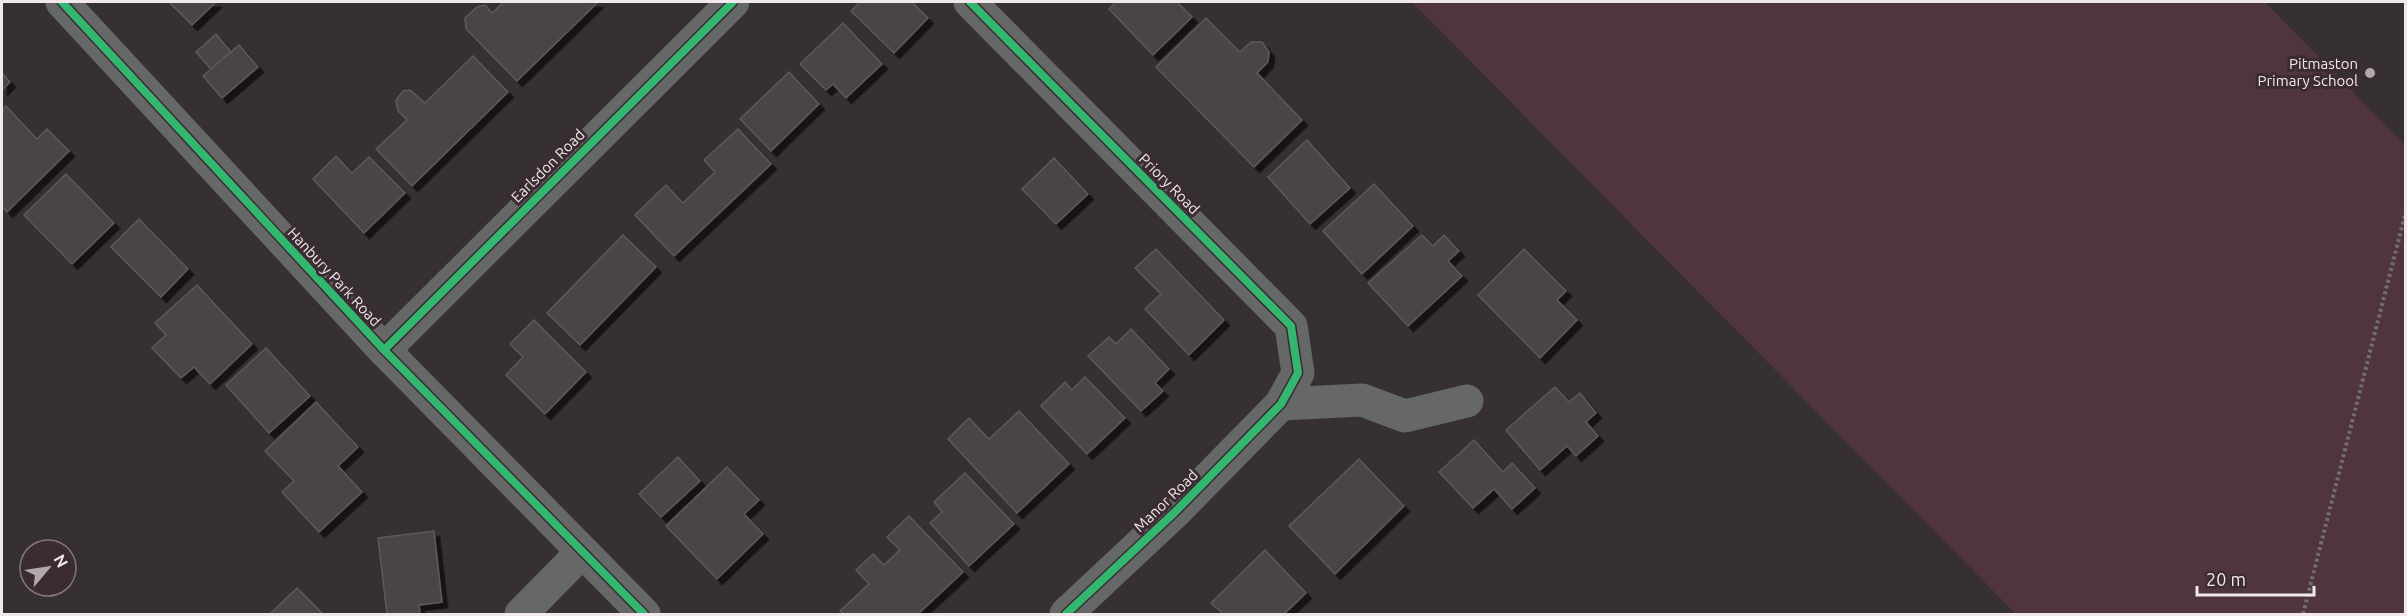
<svg xmlns="http://www.w3.org/2000/svg" width="2407" height="616" font-family="Ubuntu,sans-serif">
	<defs>
		<filter id="shadow"><feDropShadow dx="5.5" dy="5.5" stdDeviation="0" flood-color="#0009"/></filter>
	</defs>
	<rect width="100%" height="100%" fill="#363032"/>
	<path fill="#50343e" d="M1412 2H2265L2405 145V614H2016Z"/>
	<g fill="#4a4547" stroke="#5e585a" stroke-width="1.5" filter="url(#shadow)">
		<path d="M169 2H216L192 25Z"/>
		<path d="M504 2H598L517 81 466 29 465 18 477 7 485 5 492 13Z"/>
		<path d="M860 2H912L928 18 894 53 851 11Z"/>
		<path d="M1116 2H1177L1192 17 1153 55 1109 9Z"/>
		<path d="M1206 18 1240 52 1251 42H1262L1269 52 1268 62 1257 73 1302 120 1254 167 1156 67Z"/>
		<path d="M843 23 882 64 846 98 833 84 826 90 800 64Z"/>
		<path d="M216 34 231 52 211 69 196 52Z"/>
		<path d="M239 45 258 67 222 98 203 76Z"/>
		<path d="M473 56 508 92 412 186 376 149 407 120 398 111 396 100 403 91 410 90 425 103Z"/>
		<path d="M789 72 819 104 771 151 740 119Z"/>
		<path d="M2 73 10 82 2 90Z"/>
		<path d="M6 106 37 139 47 129 69 151 7 212 2 206V111Z"/>
		<path d="M738 129 771 164 674 256 635 215 666 185 683 203 715 172 704 160Z"/>
		<path d="M1307 140 1350 188 1310 224 1268 177Z"/>
		<path d="M336 156 352 173 369 157 405 193 364 233 313 179Z"/>
		<path d="M1054 158 1088 194 1056 224 1022 189Z"/>
		<path d="M66 174 114 223 72 264 24 215Z"/>
		<path d="M1374 184 1413 226 1362 274 1323 231Z"/>
		<path d="M139 219 188 269 161 297 111 247Z"/>
		<path d="M623 235 656 267 580 345 547 313Z"/>
		<path d="M1422 235 1433 246 1444 235 1459 251 1448 261 1462 276 1408 326 1368 283Z"/>
		<path d="M1156 249 1224 320 1189 355 1145 309 1161 294 1135 268Z"/>
		<path d="M1524 249 1566 291 1557 300 1577 320 1540 358 1478 295Z"/>
		<path d="M197 285 252 344 210 384 194 367 181 378 152 348 166 335 155 323Z"/>
		<path d="M534 320 586 372 545 414 506 375 523 357 510 344Z"/>
		<path d="M1131 329 1169 369 1155 383 1163 391 1141 411 1088 356 1109 337 1116 344Z"/>
		<path d="M266 348 310 396 269 433 226 385Z"/>
		<path d="M1085 377 1125 418 1087 454 1041 406 1065 382 1072 390Z"/>
		<path d="M1555 387 1569 402 1580 393 1596 413 1586 422 1598 436 1576 456 1567 446 1540 470 1506 430Z"/>
		<path d="M316 402 358 447 338 466 362 492 319 532 282 492 294 481 265 451Z"/>
		<path d="M1019 411 1069 464 1017 513 948 439 969 418 989 439Z"/>
		<path d="M1474 440 1503 472 1512 463 1535 488 1512 509 1494 489 1473 508 1439 472Z"/>
		<path d="M678 457 700 481 661 517 639 494Z"/>
		<path d="M1359 459 1404 506 1335 574 1289 526Z"/>
		<path d="M727 467 759 500 744 514 763 534 717 579 666 526Z"/>
		<path d="M965 473 1014 524 969 566 930 523 942 512 934 502Z"/>
		<path d="M909 516 963 572 918 614H844L840 611 869 584 856 570 873 554 884 565 900 550 887 537Z"/>
		<path d="M434 531 442 602 419 605 420 614H387L378 538Z"/>
		<path d="M1265 550 1306 593 1284 614H1223L1211 603Z"/>
		<path d="M297 588 323 614H270Z"/>
	</g>
	<g fill="none" stroke-linecap="round" stroke-linejoin="round">
		<path stroke="#6f706e" stroke-width="4" stroke-dasharray="3 3" stroke-linecap="butt" d="M2303 614 2406 211"/>
		<g stroke="#656867" stroke-width="33">
			<path d="M62 2 384 350 644 614"/>
			<path d="M970 2 1291 326 1298 373 1281 404 1175 512 1066 614"/>
			<path d="M384 350 733 2"/>
			<path d="M1281 404 1362 400 1405 416 1467 401"/>
			<path d="M521 614 582 552"/>
		</g>
		<defs>
			<g id="cycleway">
				<path d="M62 2 384 350 644 614"/>
				<path d="M970 2 1291 326 1298 373 1281 404 1175 512 1066 614"/>
				<path d="M384 350 733 2"/>
			</g>
		</defs>
		<use href="#cycleway" stroke="#3a2c31" stroke-width="11"/>
		<use href="#cycleway" stroke="#33b770" stroke-width="8"/>
	</g>
	<circle fill="#b0a8aa" stroke="#3a2c31" stroke-width="2" cx="2370" cy="73" r="6"/>
	<g text-anchor="middle" stroke-width="6" stroke-linejoin="round" paint-order="stroke">
		<g font-size="15" fill="#f1e8eb" stroke="#3a2c31" text-anchor="end">
			<text x="2358" y="69">Pitmaston<tspan x="2358" dy="17">Primary School</tspan></text>
		</g>
		<g font-size="15" fill="#f1e8eb" stroke="#3a2c31">
			<text transform="translate(548 166) rotate(-45)" y="5">Earlsdon Road</text>
			<text transform="translate(1169 184) rotate(45)" y="5">Priory Road</text>
			<text transform="translate(334 277) rotate(47)" y="5">Hanbury Park Road</text>
			<text transform="translate(1166 501) rotate(-44)" y="5">Manor Road</text>
		</g>
	</g>
	<rect width="2407" height="616" fill="none" stroke="#f1e8eb" stroke-width="6"/>
	<g transform="translate(48 568) rotate(61)"><circle r="28" fill="#3a2c31" stroke="#83777b" stroke-width="1.5"/>
	<path d="M0-4.5L10 22L0 15L-10 22Z" fill="#b0a8aa"/>
	<text y="-9" font-size="16" font-weight="bold" text-anchor="middle" fill="#f1e8eb">N</text>
	</g>
	<path d="M2197 586v9h117v-9" fill="none" stroke="#f1e8eb" stroke-width="3"/>
	<text x="2206" y="586" font-size="18" fill="#f1e8eb" stroke="#3a2c31" stroke-width="4.5" paint-order="stroke">20 m</text>
</svg>
